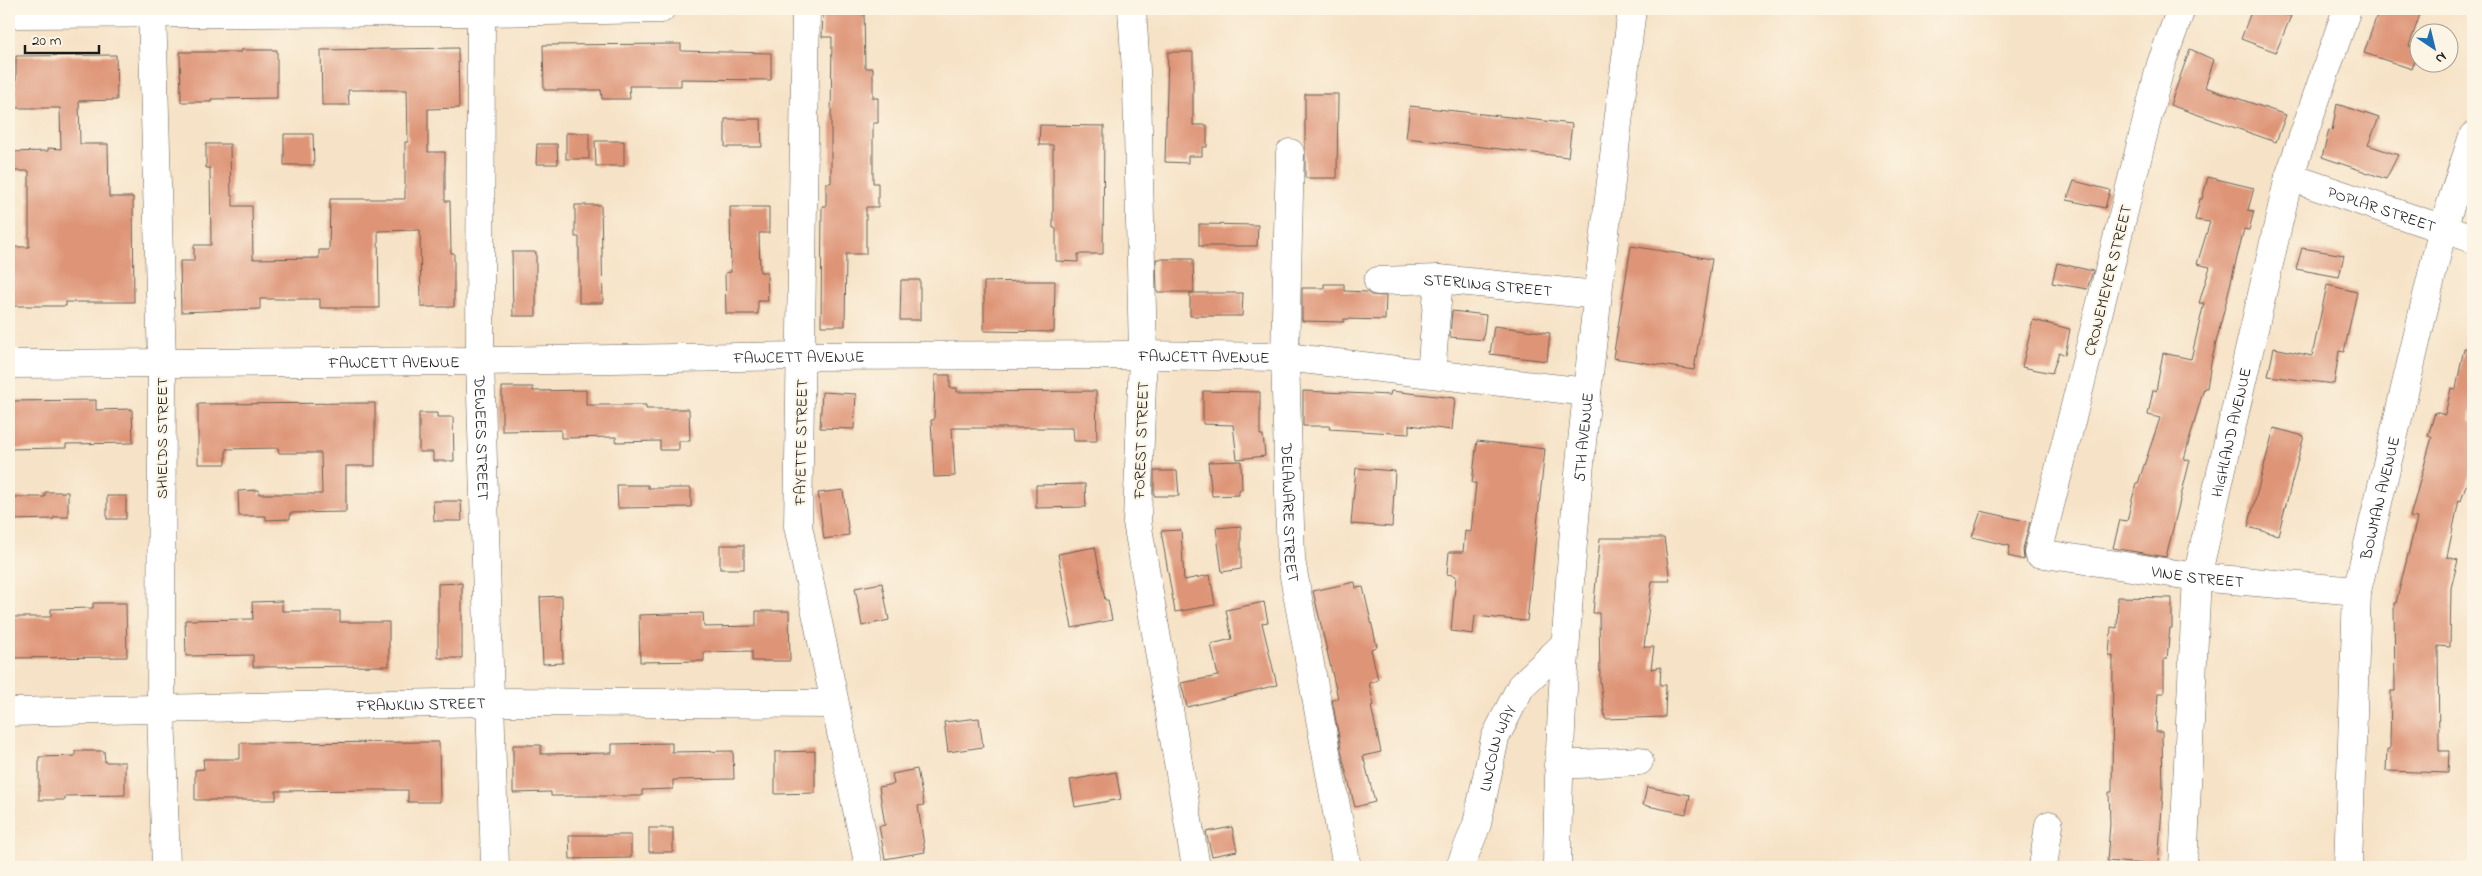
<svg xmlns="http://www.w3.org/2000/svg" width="2482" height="876" font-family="'Indie Flower',sans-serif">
	<rect width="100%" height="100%" fill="#fcf5e5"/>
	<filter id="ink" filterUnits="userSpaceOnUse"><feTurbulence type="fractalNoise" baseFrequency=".02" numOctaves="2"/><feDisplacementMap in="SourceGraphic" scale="10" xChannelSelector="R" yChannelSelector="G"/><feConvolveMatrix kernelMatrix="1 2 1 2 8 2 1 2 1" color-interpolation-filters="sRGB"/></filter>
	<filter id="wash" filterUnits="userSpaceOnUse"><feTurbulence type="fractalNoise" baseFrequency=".0096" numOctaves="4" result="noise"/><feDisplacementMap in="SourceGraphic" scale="20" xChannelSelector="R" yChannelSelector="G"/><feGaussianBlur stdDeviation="1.12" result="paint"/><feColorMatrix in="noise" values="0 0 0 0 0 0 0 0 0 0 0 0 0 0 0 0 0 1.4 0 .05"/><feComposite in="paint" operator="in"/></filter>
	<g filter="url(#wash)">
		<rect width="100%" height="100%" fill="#f6e2c6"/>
		<g id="blocks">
			<g fill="#de9477">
				<path d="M823 9H864L865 68H873V98H878V123H873V183H878V207H866V254H846L845 326H821L822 206H826V183H831V123L832 37H822Z"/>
				<path d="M2252 9 2291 16 2276 52 2241 39Z"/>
				<path d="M2379 9H2422L2409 46 2419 49 2412 69 2364 53Z"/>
				<path d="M681 44V51L771 53V80L681 79V86H629L630 99H602L601 90H544L543 45Z"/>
				<path d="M458 48 459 108 428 109V152H445V201H450L451 253H454V307H421L420 230 378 231 379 308H320V299H260V309L181 312 180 261H194V245H211L210 168H206V144H230L231 196H233V206H252L253 259 319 258V250H329L330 199H405V142H408L407 90H348L349 105H322L321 50Z"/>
				<path d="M2190 49 2214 60 2205 87 2286 115 2276 142 2170 105Z"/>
				<path d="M241 50H277V98L211 99V102H181L180 52H241Z"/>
				<path d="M1168 52H1193V125H1207V147H1202V156H1188V163L1165 162Z"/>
				<path d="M116 55 117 100 79 101 80 144H108L109 197H133L134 302H66V306H9V247H29V171H9V152L48 151V148L61 149 60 108H16V56Z"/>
				<path d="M1305 94H1338L1337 178H1305Z"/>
				<path d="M2337 104 2379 118 2368 145 2398 155 2386 179 2322 157 2329 130 2332 131Z"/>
				<path d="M1410 106 1572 124 1568 157 1406 138Z"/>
				<path d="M725 119H761L762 147H725Z"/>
				<path d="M1040 125 1104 126 1103 254H1078V262L1056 261V228H1053V145H1039Z"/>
				<rect x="566" y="133" width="23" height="26"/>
				<path d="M284 134H313L314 165H284Z"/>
				<path d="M595 141H624V166H596Z"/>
				<path d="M537 144H557L558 164H536Z"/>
				<path d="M2208 177 2254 188 2248 210 2254 211 2249 230 2244 229 2211 363 2207 388H2204L2184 459 2190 460 2166 557 2113 548 2120 520 2127 521 2136 483H2138L2160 418 2148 415 2153 390 2156 391 2163 353 2191 359 2204 303H2199L2210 267 2197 264 2210 222 2195 220 2200 199H2202Z"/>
				<path d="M2074 181 2110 190 2105 208 2067 200Z"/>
				<path d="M575 205H601L603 303H579V237H575Z"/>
				<path d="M730 207H769V233H759L760 272H767L768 301H758V314H726L725 273 731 272Z"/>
				<path d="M1199 224 1258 225 1257 246H1199Z"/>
				<path d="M1631 246 1712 259 1694 370 1613 358Z"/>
				<path d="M2302 248 2344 255 2339 277 2296 269Z"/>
				<path d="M512 252H536V316H513Z"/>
				<path d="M1156 259H1193L1194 292H1157Z"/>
				<path d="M2057 263 2093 271 2087 289 2052 283Z"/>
				<path d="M901 280H920V320H900Z"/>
				<path d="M1026 281H1055L1054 332 984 331V282Z"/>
				<path d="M1324 284H1344V291L1367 292 1371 295 1386 296 1385 320 1344 319V322L1302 321V288H1324Z"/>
				<path d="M2327 285 2357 292 2344 352 2339 351 2334 384 2268 376 2274 348 2312 356Z"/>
				<path d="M1190 293H1243L1242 316H1190Z"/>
				<path d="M1452 311 1486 315 1483 340 1450 337Z"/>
				<path d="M2033 320 2070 329 2065 355 2059 352 2052 373 2022 367Z"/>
				<path d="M1494 326 1550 333 1547 361 1490 354Z"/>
				<path d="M2464 348 2473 349V403L2470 421 2473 422V465L2461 501 2459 500 2447 557 2458 560 2451 588 2450 647 2438 646 2439 751H2449L2448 773 2386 771 2387 749H2390L2391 691H2395L2394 603H2396L2417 518 2410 517 2432 437 2428 436 2435 412 2445 415 2451 388 2456 389Z"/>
				<path d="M935 375H950V388H957V392L1096 391 1097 441H1074L1073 428H952L955 476 934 477 931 420H934Z"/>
				<path d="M502 387H533V391L586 390V405H646V409H689L690 441H679V450H660V441L616 442V437L561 438V430L502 431Z"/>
				<path d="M1203 391 1260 392V435H1263L1265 456 1237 459 1233 425 1203 424Z"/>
				<path d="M1303 391 1390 395 1391 391 1455 398 1452 430 1409 425V434L1329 429 1330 426H1303Z"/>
				<path d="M822 392 856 394 854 429 820 428Z"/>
				<path d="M96 400V410L132 409 133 443 66 444V448L9 449V401Z"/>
				<path d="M375 403V466H346V512L290 513V519L266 520V516H239L238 491 259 490V494H322L321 453H279L278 448 226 449V464H198V404Z"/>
				<path d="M419 413H437V417H453L454 461H433V452H419Z"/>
				<path d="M2274 428 2304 436 2278 535 2248 527Z"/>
				<path d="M1477 441 1545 449 1527 621 1475 616 1473 634 1451 631 1456 576 1447 574 1449 552H1463L1465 531 1471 532 1476 483H1472Z"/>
				<path d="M1241 461 1242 489 1239 490V495L1212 496 1208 462Z"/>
				<path d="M1356 468 1395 471 1392 527 1351 524Z"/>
				<path d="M1154 471H1177L1179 496H1154Z"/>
				<path d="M1085 484 1086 507 1036 508V485Z"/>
				<path d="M617 485H648V488H691V507L618 508Z"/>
				<path d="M843 490 849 535 824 539 818 493Z"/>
				<path d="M45 492H68V517H54V519L9 520V497H45Z"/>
				<rect x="107" y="496" width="19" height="23"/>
				<path d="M433 501H461L462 521H434Z"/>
				<path d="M1981 511 2030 522 2023 549 2024 560 2008 556 2010 546 1972 537Z"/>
				<path d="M1241 526V569L1222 572 1216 528Z"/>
				<path d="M1181 530 1184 580 1210 575 1215 605 1175 612 1161 531Z"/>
				<path d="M1600 538H1664L1670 581H1652L1644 647H1654L1651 669 1661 667 1660 685H1666L1665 717 1605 719 1600 681 1599 613H1593Z"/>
				<rect x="720" y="545" width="24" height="24"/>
				<path d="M1095 547 1105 600H1108L1112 620 1072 628 1058 554Z"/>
				<path d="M1355 582 1356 588 1363 587 1377 647 1371 649 1378 680 1369 683 1374 705 1371 706 1381 752 1363 756 1375 802 1355 807 1343 760 1332 699 1338 698 1313 591Z"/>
				<path d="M462 583V658H438V584Z"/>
				<path d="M882 583 889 620 862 626 855 588Z"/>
				<path d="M562 596 563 663 543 664 540 597Z"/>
				<path d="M2118 597 2172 598V628H2170L2167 659H2164V693H2158L2156 732H2162L2163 793 2158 865 2107 861 2110 824 2109 792H2112L2113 656 2109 655 2111 627 2117 628Z"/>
				<path d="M282 601V611H340V622H389V666L253 667V655L186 656 185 620 253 619 252 602Z"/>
				<path d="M1264 602 1268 622 1262 623 1277 685 1187 707 1181 683 1218 676 1211 644 1232 639 1226 610Z"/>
				<path d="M93 603H126L127 657 9 658V617H51V609L93 608Z"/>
				<path d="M756 611H789L790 661H752V651L704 652V661L640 662 639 615 703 613 704 627 756 626Z"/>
				<path d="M979 718 983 747 948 752 944 722Z"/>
				<path d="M439 742 440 802H408V790H370L276 791V800H195V770L204 769 203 759H240V743Z"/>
				<path d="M672 743V752L733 751 734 779 673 780V789L642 790V796H551V792L513 793V745H541V754L612 753V744Z"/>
				<path d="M75 751H104L105 762H125V795L65 796V800H39V757L75 756Z"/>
				<path d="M815 751V793L775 794V752Z"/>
				<path d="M917 769 924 805 918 806 925 852 885 859 879 826 885 825 879 787 894 784 892 774Z"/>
				<path d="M1116 772 1121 799 1075 807 1070 780Z"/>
				<path d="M1647 787 1690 795 1686 814 1643 805Z"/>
				<path d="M1232 827 1237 851 1212 856 1206 832Z"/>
				<rect x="649" y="828" width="24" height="24"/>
				<path d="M569 835H631V858L570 859Z"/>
			</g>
		</g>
	</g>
	<g filter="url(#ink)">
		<use href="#blocks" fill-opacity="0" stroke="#686158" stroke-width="1"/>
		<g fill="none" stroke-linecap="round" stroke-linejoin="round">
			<defs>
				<g id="minor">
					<path d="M152 9 162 362 161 709 166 867"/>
					<path id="s1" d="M481 9 480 361 495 867"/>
					<path d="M806 9 798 526 869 867"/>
					<path d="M1132 9 1137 86 1143 355 1137 522 1196 867"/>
					<path id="s2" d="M2181 9 2161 64 2038 553 2197 577 2357 591"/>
					<path d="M9 14 481 12 661 9"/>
					<path id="s3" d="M1290 153 1285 357 1291 560 1347 867"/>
					<path id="s4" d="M2289 177 2473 239"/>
					<path id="s5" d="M1378 281 1439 279 1597 295"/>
					<path id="s6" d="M9 364 480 361 802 356 1143 355 1285 357 1587 392"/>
					<path d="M1431 373 1439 279"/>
					<path id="s7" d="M9 712 490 702 833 704"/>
					<path d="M1558 765 1639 761"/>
					<path d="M2043 867 2049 825"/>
					<path id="s8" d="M2183 867 2197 577 2289 177 2347 9"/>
				</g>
				<g id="major">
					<path id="s9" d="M1460 867 1477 824 1495 738 1521 686 1564 645"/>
					<path id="s10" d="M1557 867C1560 580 1597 294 1632 9"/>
					<path id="s11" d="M2348 867 2357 591 2443 228 2473 136"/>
				</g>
			</defs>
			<use href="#minor" stroke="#686158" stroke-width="29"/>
			<use href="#major" stroke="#686158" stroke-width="29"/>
			<use href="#minor" stroke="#fff" stroke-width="28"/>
			<use href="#major" stroke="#fff" stroke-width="28"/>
		</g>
	</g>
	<g text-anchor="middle" stroke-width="4" stroke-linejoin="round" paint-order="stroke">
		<g font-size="16" fill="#1c1c1c" stroke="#fcf5e5">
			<text dy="6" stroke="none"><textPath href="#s4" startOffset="98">POPLAR STREET</textPath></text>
			<text transform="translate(2107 280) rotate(-76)" y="6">CRONEMEYER STREET</text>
			<text dy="6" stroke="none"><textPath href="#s5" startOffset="110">STERLING STREET</textPath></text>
			<text dy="6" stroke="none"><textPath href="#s6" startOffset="790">FAWCETT AVENUE</textPath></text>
			<text dy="6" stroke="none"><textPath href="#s6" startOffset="1195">FAWCETT AVENUE</textPath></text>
			<text dy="6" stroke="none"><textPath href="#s6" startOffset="385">FAWCETT AVENUE</textPath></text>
			<text dy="6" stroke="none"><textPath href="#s8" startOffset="439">HIGHLAND AVENUE</textPath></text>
			<text dy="6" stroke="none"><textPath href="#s10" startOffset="431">5TH AVENUE</textPath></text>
			<text transform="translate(161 438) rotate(-90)" y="6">SHIELDS STREET</text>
			<text dy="6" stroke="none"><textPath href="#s1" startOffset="429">DEWEES STREET</textPath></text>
			<text transform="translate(1140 440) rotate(-88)" y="6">FOREST STREET</text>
			<text transform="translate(800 442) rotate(-89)" y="6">FAYETTE STREET</text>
			<text dy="6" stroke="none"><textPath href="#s11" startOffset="372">BOWMAN AVENUE</textPath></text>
			<text dy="6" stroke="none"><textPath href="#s3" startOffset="360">DELAWARE STREET</textPath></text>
			<text dy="6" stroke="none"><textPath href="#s2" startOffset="724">VINE STREET</textPath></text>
			<text dy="6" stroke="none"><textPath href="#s7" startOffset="412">FRANKLIN STREET</textPath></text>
			<text dy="6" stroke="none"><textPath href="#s9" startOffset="125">LINCOLN WAY</textPath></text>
		</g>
	</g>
	<rect width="2482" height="876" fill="none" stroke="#fcf5e5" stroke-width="30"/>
	<g transform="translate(2434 48) rotate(145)"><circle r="24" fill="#fcf5e5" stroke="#a29e95"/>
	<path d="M0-4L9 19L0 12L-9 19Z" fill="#1f6fb2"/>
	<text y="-8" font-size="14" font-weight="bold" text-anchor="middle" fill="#1c1c1c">N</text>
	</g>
	<path d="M25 45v8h74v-8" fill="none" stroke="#1c1c1c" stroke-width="2.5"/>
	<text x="32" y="45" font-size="15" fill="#1c1c1c" stroke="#fcf5e5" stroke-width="4" paint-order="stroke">20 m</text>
</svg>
